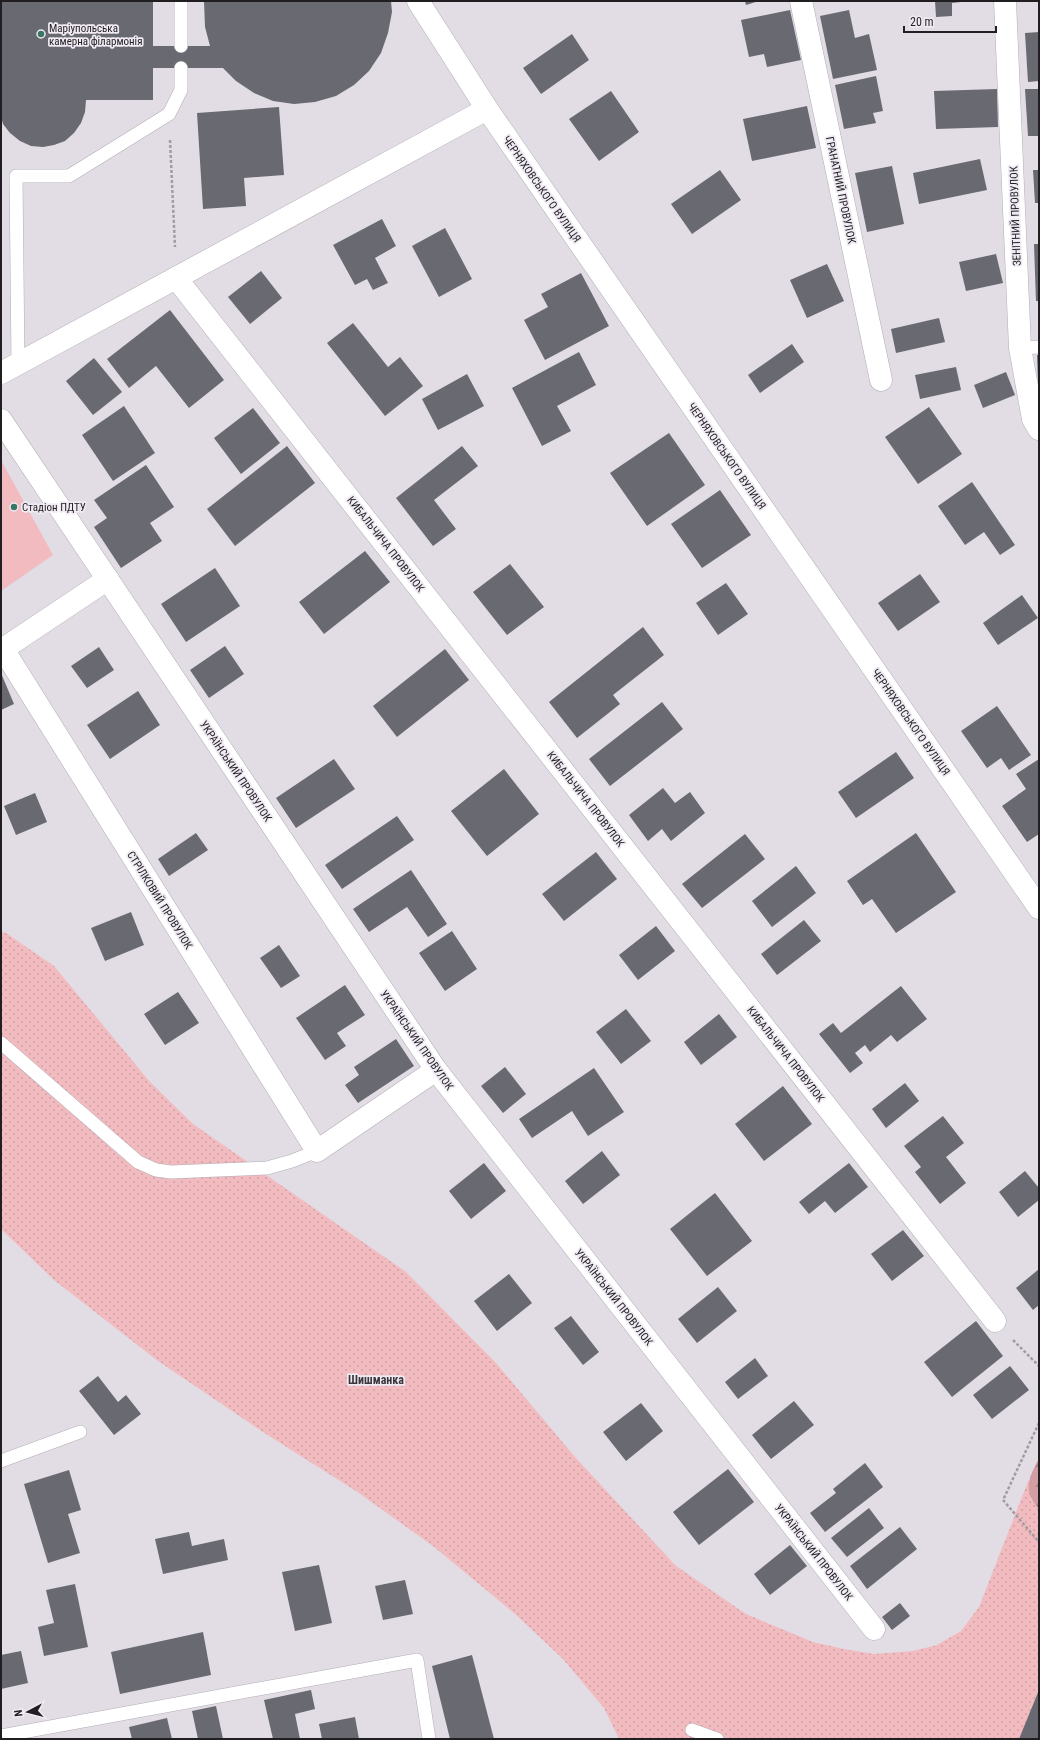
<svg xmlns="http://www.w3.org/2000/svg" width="1040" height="1740" font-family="'Roboto Condensed',sans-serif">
	<defs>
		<pattern id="grass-dots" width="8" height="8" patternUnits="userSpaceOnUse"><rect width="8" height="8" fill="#f1bbc0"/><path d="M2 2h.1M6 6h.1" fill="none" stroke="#cea0a5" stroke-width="1.8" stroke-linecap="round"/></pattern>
		<pattern id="forest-firs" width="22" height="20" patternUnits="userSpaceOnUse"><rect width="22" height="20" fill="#d39ea3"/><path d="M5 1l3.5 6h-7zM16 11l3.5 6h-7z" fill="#ab8084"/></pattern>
	</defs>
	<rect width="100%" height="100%" fill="#e2dde5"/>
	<path fill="url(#grass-dots)" d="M1 932 6 933 54 966 150 1082 193 1124 406 1272 496 1363 575 1457 676 1566 746 1614 813 1642 844 1649 874 1654 913 1651 937 1645 961 1631 979 1607 1029 1479 1031 1499 1039 1509V1739H619L604 1708 562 1658 515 1614 433 1546 356 1491 266 1434 158 1361 54 1280 1 1229Z"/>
	<path fill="url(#forest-firs)" d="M1039 1458V1509C1022 1490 1029 1478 1039 1458Z"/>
	<path fill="#f1bbc0" d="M1 460 53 555 1 591Z"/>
	<g fill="#696971">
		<path d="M1 1H153V46H210L205 27 204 1H391L392 12 388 33 381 53 369 71 354 85 336 96 315 102 294 104 273 101 254 93 236 81 223 68H153V100H86L85 112 81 123 74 133 65 141 54 145 43 147 31 146 20 141 10 133 3 124 1 117Z"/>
		<path d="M745 1H759L746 5Z"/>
		<path d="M935 1H961V2L952 3V16L936 17Z"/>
		<path d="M790 10 801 60 767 67 764 54 749 57 741 20Z"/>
		<path d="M849 10 855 38 869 34 877 70 833 79 820 16Z"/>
		<path d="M1039 32V81L1028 82 1025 33Z"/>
		<path d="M572 34 589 60 541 94 523 68Z"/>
		<path d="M876 76 883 111 873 113 876 123 844 129 835 85Z"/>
		<path d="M997 89 998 127 936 129 934 91Z"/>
		<path d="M1025 89H1039V136H1028Z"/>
		<path d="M611 91 639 132 599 161 569 119Z"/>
		<path d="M807 106 816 148 752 161 743 119Z"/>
		<path d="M279 107 284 175 244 178 246 206 203 209 197 113Z"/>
		<path d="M980 159 987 190 919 204 913 173Z"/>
		<path d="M892 166 904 224 867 232 855 173Z"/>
		<path d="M720 170 741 200 692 234 671 204Z"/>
		<path d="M1033 170H1039V203H1035Z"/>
		<path d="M382 219 396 246 375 258 388 283 373 290 367 279 355 285 333 245Z"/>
		<path d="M445 228 472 279 439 297 412 246Z"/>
		<path d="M1034 244H1039V301H1036Z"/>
		<path d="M996 254 1003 283 966 291 959 262Z"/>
		<path d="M827 264 844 301 807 318 790 280Z"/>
		<path d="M261 271 282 298 250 324 228 297Z"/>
		<path d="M581 273 609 326 545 360 524 320 548 307 541 294Z"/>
		<path d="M170 310 224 380 189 408 156 366 129 388 107 359Z"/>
		<path d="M939 318 945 342 896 353 891 329Z"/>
		<path d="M353 323 388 367 400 357 423 386 385 416 327 343Z"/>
		<path d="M792 344 804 362 760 393 748 375Z"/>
		<path d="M579 352 596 385 557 406 571 431 542 446 512 388Z"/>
		<path d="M1037 355H1039V382H1038Z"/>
		<path d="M94 358 122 392 93 415 66 381Z"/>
		<path d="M956 367 961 390 920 399 915 375Z"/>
		<path d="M1006 372 1015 395 983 408 974 385Z"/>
		<path d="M467 374 484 406 438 430 422 399Z"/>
		<path d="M124 406 155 453 113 481 82 435Z"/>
		<path d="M929 407 962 454 918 484 885 437Z"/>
		<path d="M253 408 280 443 241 474 214 438Z"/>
		<path d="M669 433 705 485 647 526 610 473Z"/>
		<path d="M287 446 315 483 235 546 207 509Z"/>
		<path d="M462 446 478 466 434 500 456 529 433 546 396 498Z"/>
		<path d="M146 465 174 507 150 523 162 541 121 568 94 527 107 518 94 500Z"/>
		<path d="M972 482 1015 545 1000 555 984 532 965 545 938 506Z"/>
		<path d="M720 490 751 535 702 568 671 524Z"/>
		<path d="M365 551 390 582 324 634 299 602Z"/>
		<path d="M510 564 544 607 507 635 473 592Z"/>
		<path d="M215 568 240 606 186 642 161 604Z"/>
		<path d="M920 574 940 602 898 631 878 603Z"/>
		<path d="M726 583 748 614 718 635 696 603Z"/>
		<path d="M1022 595 1038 618 998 645 983 623Z"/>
		<path d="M643 627 664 655 613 695 620 704 577 738 549 702Z"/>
		<path d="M225 646 244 674 209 698 190 670Z"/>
		<path d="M99 647 114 670 87 688 71 666Z"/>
		<path d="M445 649 469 680 397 737 373 706Z"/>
		<path d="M1 673 14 704 1 710Z"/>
		<path d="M138 691 160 725 110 759 87 725Z"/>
		<path d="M662 702 683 729 610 786 589 759Z"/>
		<path d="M997 706 1031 755 1009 770 1001 758 987 768 961 731Z"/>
		<path d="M896 752 914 778 856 818 838 792Z"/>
		<path d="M334 759 355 789 296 828 276 798Z"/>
		<path d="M1039 759V834L1027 842 1002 806 1026 789 1016 774Z"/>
		<path d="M504 769 539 814 487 856 451 811Z"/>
		<path d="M663 788 675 803 690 792 705 813 671 841 662 829 648 841 629 815Z"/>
		<path d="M35 793 47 822 16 835 4 806Z"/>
		<path d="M397 816 414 840 342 889 325 865Z"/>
		<path d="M196 833 208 850 169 876 158 859Z"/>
		<path d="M916 833 956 892 896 933 872 899 863 905 847 881Z"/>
		<path d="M745 834 765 859 702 908 682 884Z"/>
		<path d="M596 852 617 879 564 921 542 894Z"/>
		<path d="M796 866 816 893 772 927 752 901Z"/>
		<path d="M411 870 447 924 428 937 407 907 369 932 353 909Z"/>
		<path d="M131 912 144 945 105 961 91 928Z"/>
		<path d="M804 920 821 941 777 975 761 954Z"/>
		<path d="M656 926 675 951 638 980 619 955Z"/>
		<path d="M452 931 477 969 445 991 419 953Z"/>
		<path d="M279 945 300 976 281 988 260 958Z"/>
		<path d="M345 985 365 1015 337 1033 346 1046 325 1060 296 1018Z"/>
		<path d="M901 986 927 1019 897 1042 891 1035 870 1052 865 1045 855 1053 863 1063 850 1073 819 1034 833 1023 841 1033Z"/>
		<path d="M178 992 199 1023 165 1045 144 1014Z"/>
		<path d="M626 1009 651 1041 621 1064 596 1032Z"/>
		<path d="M719 1014 737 1037 701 1065 684 1042Z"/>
		<path d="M396 1039 414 1066 358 1103 345 1085 359 1075 354 1067Z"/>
		<path d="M505 1067 526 1094 503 1113 481 1086Z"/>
		<path d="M594 1068 624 1112 588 1136 572 1111 532 1138 519 1119Z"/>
		<path d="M905 1083 919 1101 886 1128 872 1109Z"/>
		<path d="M783 1086 812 1124 764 1161 735 1124Z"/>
		<path d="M943 1116 964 1143 946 1157 966 1183 940 1204 915 1172 921 1167 904 1146Z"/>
		<path d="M602 1151 620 1175 583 1204 565 1181Z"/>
		<path d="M484 1163 506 1191 471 1219 449 1191Z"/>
		<path d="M849 1163 868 1187 835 1213 825 1201 809 1214 799 1202Z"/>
		<path d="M1025 1171 1039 1188V1200L1018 1217 999 1192Z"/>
		<path d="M715 1193 752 1241 707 1276 670 1229Z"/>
		<path d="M903 1230 924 1256 892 1281 871 1254Z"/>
		<path d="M1039 1269V1305L1033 1310 1016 1288Z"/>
		<path d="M509 1274 532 1303 497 1331 474 1301Z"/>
		<path d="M718 1287 737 1311 697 1343 678 1319Z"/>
		<path d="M571 1316 599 1352 583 1365 554 1328Z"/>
		<path d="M976 1321 1003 1356 952 1397 924 1362Z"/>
		<path d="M755 1358 768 1376 738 1399 725 1382Z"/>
		<path d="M1010 1366 1029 1390 992 1419 973 1395Z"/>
		<path d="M98 1376 118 1402 126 1395 141 1414 114 1435 79 1391Z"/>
		<path d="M794 1401 814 1425 771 1459 752 1435Z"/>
		<path d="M641 1403 663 1431 626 1461 603 1432Z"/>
		<path d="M865 1463 883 1487 825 1532 810 1513 836 1493 833 1489Z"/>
		<path d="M728 1469 754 1502 699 1545 673 1512Z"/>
		<path d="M69 1470 81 1510 68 1514 80 1553 48 1563 24 1484Z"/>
		<path d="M869 1508 884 1528 847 1557 831 1538Z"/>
		<path d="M900 1527 917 1549 867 1589 850 1566Z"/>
		<path d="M189 1532 192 1546 224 1539 228 1560 163 1574 155 1539Z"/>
		<path d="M790 1545 807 1566 770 1595 754 1574Z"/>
		<path d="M319 1565 332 1623 295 1631 282 1572Z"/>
		<path d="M405 1580 413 1614 383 1620 375 1586Z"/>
		<path d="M75 1584 88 1647 44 1656 38 1627 54 1623 46 1590Z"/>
		<path d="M900 1603 910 1616 892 1630 882 1617Z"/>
		<path d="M203 1632 211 1675 120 1694 111 1652Z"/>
		<path d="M21 1651 28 1683 1 1689V1655Z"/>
		<path d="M472 1655 494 1739H450L432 1666Z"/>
		<path d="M311 1690 315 1709 295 1714 300 1739H273L264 1700Z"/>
		<path d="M1039 1690V1739H1019Z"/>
		<path d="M216 1706 223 1739H198L192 1711Z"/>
		<path d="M355 1717 359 1739H322L319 1724Z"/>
		<path d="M167 1718 172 1739H132L129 1727Z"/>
	</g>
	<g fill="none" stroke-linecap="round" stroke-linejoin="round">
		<defs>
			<g id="service">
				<path d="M181 1V46"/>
				<path d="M1020 348 1039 347"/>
				<path d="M18 364 16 176H69L169 114 181 90V68"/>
				<path d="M1 1043 138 1162 156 1170 171 1172 267 1168 292 1161 317 1151"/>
				<path d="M1 1461 80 1432"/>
				<path d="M692 1730 717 1739"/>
				<path d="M1 1736 417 1660 429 1739"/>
			</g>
			<g id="minor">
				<path d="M418 1 487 109 1039 908"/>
				<path d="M801 1 881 380"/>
				<path d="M1005 1 1020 348 1033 419 1039 429"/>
				<path d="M176 278 995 1321"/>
				<path d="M1 373 487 109"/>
				<path d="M1 420 436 1070 874 1629"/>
				<path d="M108 579 3 649 317 1151 436 1070"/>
			</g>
		</defs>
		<use href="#service" stroke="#b2adb5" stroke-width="14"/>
		<use href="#minor" stroke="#b2adb5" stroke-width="23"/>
		<g stroke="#a09ca2" stroke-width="2.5" stroke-dasharray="3 2" stroke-linecap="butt">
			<path d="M170 140 175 247"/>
			<path d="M1013 1340 1039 1366"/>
			<path d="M1039 1423 1003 1500 1039 1542"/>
		</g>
		<use href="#service" stroke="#fff" stroke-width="13"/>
		<use href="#minor" stroke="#fff" stroke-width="22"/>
	</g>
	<g fill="#387763" stroke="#f0eaf3" stroke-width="1.5">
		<circle cx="41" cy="34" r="4"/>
		<circle cx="14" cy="507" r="4"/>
	</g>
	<g text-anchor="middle" stroke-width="3.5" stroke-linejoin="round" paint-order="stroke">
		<g font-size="11" fill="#201e21" stroke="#f0eaf3" text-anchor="start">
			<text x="49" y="32">Маріупольська<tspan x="49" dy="13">камерна філармонія</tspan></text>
			<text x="22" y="511">Стадіон ПДТУ</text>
		</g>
		<g font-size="11" fill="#201e21" stroke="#f0eaf3">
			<text transform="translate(542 189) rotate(55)" y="4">ЧЕРНЯХОВСЬКОГО ВУЛИЦЯ</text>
			<text transform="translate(841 190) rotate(78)" y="4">ГРАНАТНИЙ ПРОВУЛОК</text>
			<text transform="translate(1015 216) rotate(-92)" y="4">ЗЕНІТНИЙ ПРОВУЛОК</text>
			<text transform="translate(727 456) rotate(55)" y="4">ЧЕРНЯХОВСЬКОГО ВУЛИЦЯ</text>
			<text transform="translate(386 544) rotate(52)" y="4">КИБАЛЬЧИЧА ПРОВУЛОК</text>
			<text transform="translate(911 722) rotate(55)" y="4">ЧЕРНЯХОВСЬКОГО ВУЛИЦЯ</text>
			<text transform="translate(236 771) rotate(56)" y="4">УКРАЇНСЬКИЙ ПРОВУЛОК</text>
			<text transform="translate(586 799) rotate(52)" y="4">КИБАЛЬЧИЧА ПРОВУЛОК</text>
			<text transform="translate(160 900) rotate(58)" y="4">СТРІЛКОВИЙ ПРОВУЛОК</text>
			<text transform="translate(417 1040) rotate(55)" y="4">УКРАЇНСЬКИЙ ПРОВУЛОК</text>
			<text transform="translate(786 1054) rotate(52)" y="4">КИБАЛЬЧИЧА ПРОВУЛОК</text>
			<text transform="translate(614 1297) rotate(52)" y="4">УКРАЇНСЬКИЙ ПРОВУЛОК</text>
			<text transform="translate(814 1552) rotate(52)" y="4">УКРАЇНСЬКИЙ ПРОВУЛОК</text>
		</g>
		<g font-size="12" font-weight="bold" fill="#3c373e" stroke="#f0eaf3">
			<text x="376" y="1384">Шишманка</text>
		</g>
	</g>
	<rect width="1040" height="1740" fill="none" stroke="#201e21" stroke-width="4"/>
	<g transform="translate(28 1712) rotate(263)" stroke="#f0eaf3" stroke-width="3" paint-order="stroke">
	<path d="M0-3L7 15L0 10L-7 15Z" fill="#201e21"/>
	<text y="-6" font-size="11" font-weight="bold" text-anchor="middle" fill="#201e21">N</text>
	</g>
	<path d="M904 26v6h92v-6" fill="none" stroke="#201e21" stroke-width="2"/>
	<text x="910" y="26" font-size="12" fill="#201e21" stroke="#f0eaf3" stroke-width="3" paint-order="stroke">20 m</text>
</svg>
